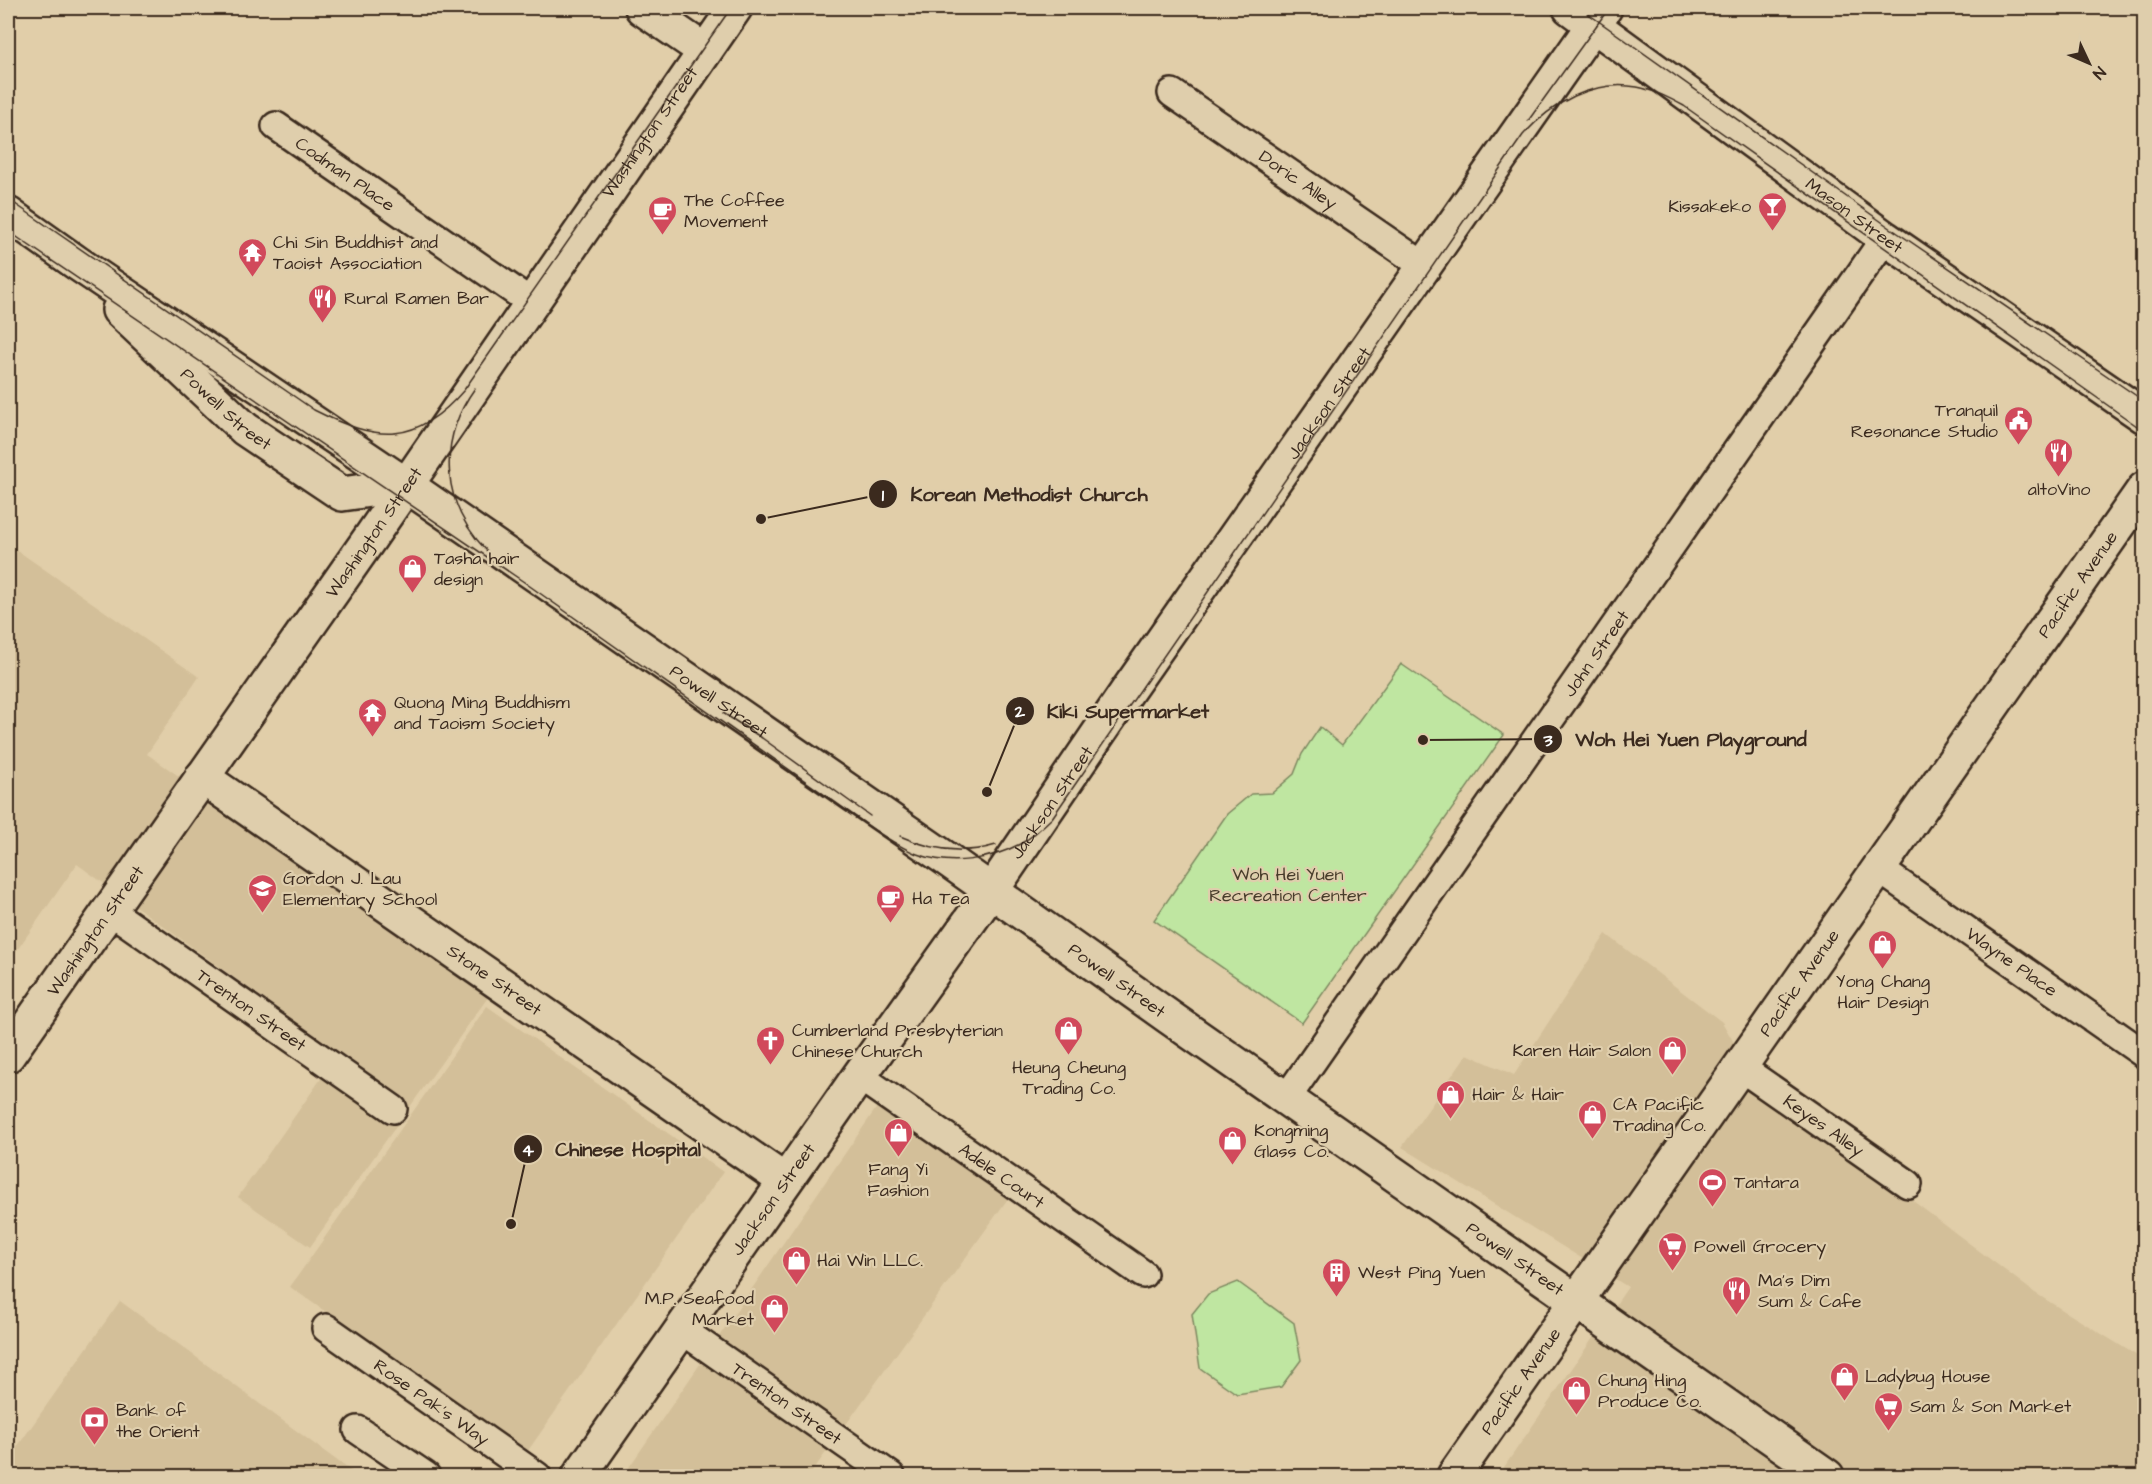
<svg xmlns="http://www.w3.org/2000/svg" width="2152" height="1484" font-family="'Architects Daughter',sans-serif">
	<rect width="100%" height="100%" fill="#e1cea9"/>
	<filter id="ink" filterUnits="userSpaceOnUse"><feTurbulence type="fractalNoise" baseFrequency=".0167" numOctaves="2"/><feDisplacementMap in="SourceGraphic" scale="12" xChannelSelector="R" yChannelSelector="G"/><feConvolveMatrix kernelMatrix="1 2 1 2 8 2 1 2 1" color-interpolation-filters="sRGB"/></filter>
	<g filter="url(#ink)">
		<g fill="#d3bf99">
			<path d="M8 544 199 677 147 754 491 993 310 1247 238 1197 339 1053 77 864 8 963Z"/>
			<path d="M1606 934 1722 1022 1758 1084 2035 1293 2144 1360V1476H1498L1628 1287 1402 1147 1467 1054 1514 1075Z"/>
			<path d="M487 1006 723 1172 527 1452 290 1287Z"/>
			<path d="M877 1107 1012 1193 809 1476H623Z"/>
			<path d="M120 1301 358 1476H31L8 1460Z"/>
		</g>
		<g fill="#bfe6a1" stroke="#7d8860" stroke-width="1.5">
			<path d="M1401 664 1504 735 1302 1023 1154 920 1227 814 1251 794 1272 793 1294 774 1302 754 1320 727 1342 745Z"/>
			<path d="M1238 1282 1294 1323 1301 1360 1281 1387 1237 1394 1200 1368 1192 1314 1208 1294Z"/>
		</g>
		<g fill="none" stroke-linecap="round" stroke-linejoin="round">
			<defs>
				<g id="service">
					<path id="s1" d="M1172 93 1424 266"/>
					<path id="s2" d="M276 126 532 303"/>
					<path id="s3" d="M1879 869 2144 1054"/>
					<path id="s4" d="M109 910 393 1109"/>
					<path id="s5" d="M1740 1067 1908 1184"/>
					<path id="s6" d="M859 1076 1143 1274"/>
					<path id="s7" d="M1286 1099 1885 238"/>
					<path id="s8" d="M326 1328 537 1476"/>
					<path id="s9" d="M682 1330 891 1476"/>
					<path d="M358 1430 426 1476"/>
				</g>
				<g id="minor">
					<path d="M642 8 705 51"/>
					<path id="s10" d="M1570 8 1885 238 2144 416"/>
					<path id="s11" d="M202 777 785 1181"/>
					<path id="s12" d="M992 890 1128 690 1605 8"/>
					<path id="s13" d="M8 1055 370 538 735 8"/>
					<path id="s14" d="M1454 1476 2144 489"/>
				</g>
				<g id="tertiary">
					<path id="s15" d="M8 214 77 263 406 485 948 860 1169 1017 1827 1476"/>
					<path id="s16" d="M119 310 245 429 342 494 406 485"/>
					<path id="s17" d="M579 1476 859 1076 992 890"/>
				</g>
			</defs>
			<use href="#service" stroke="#3b2a1e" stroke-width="32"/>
			<use href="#minor" stroke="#3b2a1e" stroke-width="38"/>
			<use href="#tertiary" stroke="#3b2a1e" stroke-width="38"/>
			<use href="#service" stroke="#dfceac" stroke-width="27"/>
			<use href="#minor" stroke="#dfceac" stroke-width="33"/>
			<use href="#tertiary" stroke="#dfceac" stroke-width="33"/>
			<g stroke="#3b2a1e" stroke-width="1.5">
				<path d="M1580 8 1889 227 2144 401"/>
				<path d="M1528 121 1609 8"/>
				<path d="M8 199 314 410C377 442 416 446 464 390L731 8"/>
				<path d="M8 231 524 582 876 831C890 840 905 850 920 855 952 866 990 860 1020 844 1032 838 1042 827 1052 818L1523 135C1552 103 1593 79 1637 87 1654 90 1669 98 1684 106L2144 431"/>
				<path d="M475 388C437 441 441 504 487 551"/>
				<path d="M723 713 762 738 870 816"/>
				<path d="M900 836C931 850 963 855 996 845"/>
			</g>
		</g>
	</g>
	<defs>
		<symbol id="bar-pin" viewBox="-11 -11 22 30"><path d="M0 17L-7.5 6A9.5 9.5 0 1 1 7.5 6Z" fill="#d1495b" stroke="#dfceac"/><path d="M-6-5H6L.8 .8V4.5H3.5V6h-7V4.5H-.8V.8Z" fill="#fff"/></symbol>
		<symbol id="cafe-pin" viewBox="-11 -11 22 30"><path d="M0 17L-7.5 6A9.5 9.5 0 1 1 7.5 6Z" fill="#d1495b" stroke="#dfceac"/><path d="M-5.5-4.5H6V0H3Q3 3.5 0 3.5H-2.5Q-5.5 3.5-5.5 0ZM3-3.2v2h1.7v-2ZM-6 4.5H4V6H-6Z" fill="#fff"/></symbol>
		<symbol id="temple-pin" viewBox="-11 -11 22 30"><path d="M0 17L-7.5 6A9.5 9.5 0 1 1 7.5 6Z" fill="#d1495b" stroke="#dfceac"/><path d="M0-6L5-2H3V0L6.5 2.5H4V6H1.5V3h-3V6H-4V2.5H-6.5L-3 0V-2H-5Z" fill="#fff"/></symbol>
		<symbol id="restaurant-pin" viewBox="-11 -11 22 30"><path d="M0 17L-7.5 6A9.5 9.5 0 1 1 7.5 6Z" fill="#d1495b" stroke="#dfceac"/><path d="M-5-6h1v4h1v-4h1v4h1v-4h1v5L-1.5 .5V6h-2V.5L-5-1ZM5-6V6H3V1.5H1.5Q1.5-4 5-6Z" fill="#fff"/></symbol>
		<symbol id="civic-pin" viewBox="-11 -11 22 30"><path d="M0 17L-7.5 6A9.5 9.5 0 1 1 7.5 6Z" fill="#d1495b" stroke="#dfceac"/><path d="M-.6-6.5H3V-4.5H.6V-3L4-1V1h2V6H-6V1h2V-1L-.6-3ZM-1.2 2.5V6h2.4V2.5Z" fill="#fff"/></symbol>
		<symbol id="shop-pin" viewBox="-11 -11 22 30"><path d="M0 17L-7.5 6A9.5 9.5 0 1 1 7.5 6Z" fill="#d1495b" stroke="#dfceac"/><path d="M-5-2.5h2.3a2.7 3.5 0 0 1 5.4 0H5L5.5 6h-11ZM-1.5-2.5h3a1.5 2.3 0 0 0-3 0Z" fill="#fff"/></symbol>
		<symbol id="school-pin" viewBox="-11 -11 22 30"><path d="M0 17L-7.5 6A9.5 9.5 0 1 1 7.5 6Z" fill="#d1495b" stroke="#dfceac"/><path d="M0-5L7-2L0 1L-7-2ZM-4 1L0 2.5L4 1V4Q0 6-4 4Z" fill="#fff"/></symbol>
		<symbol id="church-pin" viewBox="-11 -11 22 30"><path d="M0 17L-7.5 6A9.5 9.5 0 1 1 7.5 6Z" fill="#d1495b" stroke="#dfceac"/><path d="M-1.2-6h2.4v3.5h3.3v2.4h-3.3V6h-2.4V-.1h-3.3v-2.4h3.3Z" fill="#fff"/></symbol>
		<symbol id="stadium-pin" viewBox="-11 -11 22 30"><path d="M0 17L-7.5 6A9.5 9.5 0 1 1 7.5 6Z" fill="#d1495b" stroke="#dfceac"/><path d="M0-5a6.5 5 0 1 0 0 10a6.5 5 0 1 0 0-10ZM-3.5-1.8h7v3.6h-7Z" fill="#fff"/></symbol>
		<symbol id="supermarket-pin" viewBox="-11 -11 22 30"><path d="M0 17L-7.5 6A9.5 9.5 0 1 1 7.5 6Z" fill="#d1495b" stroke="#dfceac"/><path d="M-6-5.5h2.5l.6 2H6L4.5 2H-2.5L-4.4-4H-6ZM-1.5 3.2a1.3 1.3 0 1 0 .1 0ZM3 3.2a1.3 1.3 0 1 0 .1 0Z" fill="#fff"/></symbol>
		<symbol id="building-pin" viewBox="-11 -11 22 30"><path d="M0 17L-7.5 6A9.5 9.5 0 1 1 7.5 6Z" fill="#d1495b" stroke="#dfceac"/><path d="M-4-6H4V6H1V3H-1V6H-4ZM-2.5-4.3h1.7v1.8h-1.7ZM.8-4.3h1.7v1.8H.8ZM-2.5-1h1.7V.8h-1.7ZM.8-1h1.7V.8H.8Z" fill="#fff"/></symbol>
		<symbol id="bank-pin" viewBox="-11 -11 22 30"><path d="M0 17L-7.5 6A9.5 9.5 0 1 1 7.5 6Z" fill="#d1495b" stroke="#dfceac"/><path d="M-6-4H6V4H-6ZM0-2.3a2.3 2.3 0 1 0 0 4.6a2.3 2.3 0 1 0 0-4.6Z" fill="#fff"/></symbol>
	</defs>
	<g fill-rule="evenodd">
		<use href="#bar-pin" x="1756" y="190" width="33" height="45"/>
		<use href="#cafe-pin" x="646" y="194" width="33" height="45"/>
		<use href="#temple-pin" x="236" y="236" width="33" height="45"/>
		<use href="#restaurant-pin" x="306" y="282" width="33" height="45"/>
		<use href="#civic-pin" x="2002" y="404" width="33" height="45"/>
		<use href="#restaurant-pin" x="2042" y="436" width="33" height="45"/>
		<use href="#shop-pin" x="396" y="552" width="33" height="45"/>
		<use href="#temple-pin" x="356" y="696" width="33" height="45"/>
		<use href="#school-pin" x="246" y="872" width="33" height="45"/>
		<use href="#cafe-pin" x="874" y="882" width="33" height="45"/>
		<use href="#shop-pin" x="1866" y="928" width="33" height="45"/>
		<use href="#shop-pin" x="1052" y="1014" width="33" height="45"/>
		<use href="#church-pin" x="754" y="1024" width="33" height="45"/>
		<use href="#shop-pin" x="1656" y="1034" width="33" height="45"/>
		<use href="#shop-pin" x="1434" y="1078" width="33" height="45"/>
		<use href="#shop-pin" x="1576" y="1098" width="33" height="45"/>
		<use href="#shop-pin" x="882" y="1116" width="33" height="45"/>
		<use href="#shop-pin" x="1216" y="1124" width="33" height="45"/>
		<use href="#stadium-pin" x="1696" y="1166" width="33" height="45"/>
		<use href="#supermarket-pin" x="1656" y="1230" width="33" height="45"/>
		<use href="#shop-pin" x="780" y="1244" width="33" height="45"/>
		<use href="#building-pin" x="1320" y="1256" width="33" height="45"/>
		<use href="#restaurant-pin" x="1720" y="1274" width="33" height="45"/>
		<use href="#shop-pin" x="758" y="1292" width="33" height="45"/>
		<use href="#shop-pin" x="1828" y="1360" width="33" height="45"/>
		<use href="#shop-pin" x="1560" y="1374" width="33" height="45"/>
		<use href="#supermarket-pin" x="1872" y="1390" width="33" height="45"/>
		<use href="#bank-pin" x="78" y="1404" width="33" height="45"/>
	</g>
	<g text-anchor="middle" stroke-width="4.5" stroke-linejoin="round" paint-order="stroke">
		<g font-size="18" fill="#3b2a1e" stroke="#dfceac">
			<text dy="6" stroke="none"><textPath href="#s13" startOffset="1124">Washington Street</textPath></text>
			<text dy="6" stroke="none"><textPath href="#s2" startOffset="84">Codman Place</textPath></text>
			<text dy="6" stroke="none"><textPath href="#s1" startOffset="153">Doric Alley</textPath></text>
			<text dy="6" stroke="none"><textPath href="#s10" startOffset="352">Mason Street</textPath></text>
			<text dy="6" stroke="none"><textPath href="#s12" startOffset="592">Jackson Street</textPath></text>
			<text dy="6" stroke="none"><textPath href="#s16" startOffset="146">Powell Street</textPath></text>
			<text dy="6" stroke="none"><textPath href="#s13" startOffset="638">Washington Street</textPath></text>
			<text dy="6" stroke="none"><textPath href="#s14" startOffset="1088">Pacific Avenue</textPath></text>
			<text dy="6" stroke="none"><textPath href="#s7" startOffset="543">John Street</textPath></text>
			<text dy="6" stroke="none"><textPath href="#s15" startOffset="862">Powell Street</textPath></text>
			<text dy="6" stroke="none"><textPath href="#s12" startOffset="106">Jackson Street</textPath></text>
			<text dy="6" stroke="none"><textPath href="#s13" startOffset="152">Washington Street</textPath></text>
			<text dy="6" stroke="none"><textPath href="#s3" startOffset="162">Wayne Place</textPath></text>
			<text dy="6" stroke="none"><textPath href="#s11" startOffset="356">Stone Street</textPath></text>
			<text dy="6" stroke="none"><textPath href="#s15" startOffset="1348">Powell Street</textPath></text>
			<text dy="6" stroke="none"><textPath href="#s14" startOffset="602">Pacific Avenue</textPath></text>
			<text dy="6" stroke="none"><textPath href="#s4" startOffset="174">Trenton Street</textPath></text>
			<text dy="6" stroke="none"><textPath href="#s5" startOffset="102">Keyes Alley</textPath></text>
			<text dy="6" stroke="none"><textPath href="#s6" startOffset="174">Adele Court</textPath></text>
			<text dy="6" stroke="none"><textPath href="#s17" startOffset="338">Jackson Street</textPath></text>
			<text dy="6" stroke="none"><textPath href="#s15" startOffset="1834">Powell Street</textPath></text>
			<text dy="6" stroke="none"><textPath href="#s14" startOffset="116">Pacific Avenue</textPath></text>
			<text dy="6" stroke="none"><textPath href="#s8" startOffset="129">Rose Pak's Way</textPath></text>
			<text dy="6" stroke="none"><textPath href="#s9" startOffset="128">Trenton Street</textPath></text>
		</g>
		<g font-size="18" fill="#3b2a1e" stroke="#dfceac" text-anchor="start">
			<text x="684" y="206">The Coffee<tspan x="684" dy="21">Movement</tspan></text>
			<text x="1751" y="212" text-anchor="end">Kissakeko</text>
			<text x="273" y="248">Chi Sin Buddhist and<tspan x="273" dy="21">Taoist Association</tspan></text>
			<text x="344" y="304">Rural Ramen Bar</text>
			<text x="1998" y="416" text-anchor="end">Tranquil<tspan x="1998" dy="21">Resonance Studio</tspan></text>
			<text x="2059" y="495" text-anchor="middle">altoVino</text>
			<text x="434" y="564">Tasha hair<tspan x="434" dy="21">design</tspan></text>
			<text x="394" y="708">Quong Ming Buddhism<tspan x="394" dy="21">and Taoism Society</tspan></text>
			<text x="283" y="884">Gordon J. Lau<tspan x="283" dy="21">Elementary School</tspan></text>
			<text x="912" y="904">Ha Tea</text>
			<text x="1883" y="987" text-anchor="middle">Yong Chang<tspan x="1883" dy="21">Hair Design</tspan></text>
			<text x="792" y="1036">Cumberland Presbyterian<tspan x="792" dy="21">Chinese Church</tspan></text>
			<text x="1651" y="1056" text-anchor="end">Karen Hair Salon</text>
			<text x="1069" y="1073" text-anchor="middle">Heung Cheung<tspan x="1069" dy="21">Trading Co.</tspan></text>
			<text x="1472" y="1100">Hair &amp; Hair</text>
			<text x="1613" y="1110">CA Pacific<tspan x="1613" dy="21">Trading Co.</tspan></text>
			<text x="1254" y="1136">Kongming<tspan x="1254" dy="21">Glass Co.</tspan></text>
			<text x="898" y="1175" text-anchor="middle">Fang Yi<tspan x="898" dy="21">Fashion</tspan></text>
			<text x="1734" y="1188">Tantara</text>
			<text x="1694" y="1252">Powell Grocery</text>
			<text x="817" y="1266">Hai Win LLC.</text>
			<text x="1358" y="1278">West Ping Yuen</text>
			<text x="1758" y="1286">Ma's Dim<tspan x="1758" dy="21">Sum &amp; Cafe</tspan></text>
			<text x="754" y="1304" text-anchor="end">M.P. Seafood<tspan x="754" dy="21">Market</tspan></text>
			<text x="1865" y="1382">Ladybug House</text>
			<text x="1598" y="1386">Chung Hing<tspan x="1598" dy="21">Produce Co.</tspan></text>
			<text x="1910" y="1412">Sam &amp; Son Market</text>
			<text x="116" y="1416">Bank of<tspan x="116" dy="21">the Orient</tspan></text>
		</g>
		<g font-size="18" fill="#483d2b" stroke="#dfceac">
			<text x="1288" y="880">Woh Hei Yuen<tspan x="1288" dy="21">Recreation Center</tspan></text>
		</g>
	</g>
	<path fill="none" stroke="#3b2a1e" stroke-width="2" d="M761 519L883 494M987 792L1020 711M1423 740L1548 739M511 1224L528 1149"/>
	<g fill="#3b2a1e" stroke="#dfceac" stroke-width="2">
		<circle cx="761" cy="519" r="6"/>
		<circle cx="987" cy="792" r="6"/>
		<circle cx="1423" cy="740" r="6"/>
		<circle cx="511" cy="1224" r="6"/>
		<circle cx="883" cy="494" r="15"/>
		<circle cx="1020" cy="711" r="15"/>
		<circle cx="1548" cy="739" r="15"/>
		<circle cx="528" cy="1149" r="15"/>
	</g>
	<g font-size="18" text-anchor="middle" font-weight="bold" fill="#fff">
		<text x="883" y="501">1</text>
		<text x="1020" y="717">2</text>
		<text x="1548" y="746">3</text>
		<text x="528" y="1156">4</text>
	</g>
	<g font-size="20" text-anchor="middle" font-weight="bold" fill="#3b2a1e" stroke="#dfceac" stroke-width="4.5" stroke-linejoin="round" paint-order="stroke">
		<text x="1029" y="501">Korean Methodist Church</text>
		<text x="1128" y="718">Kiki Supermarket</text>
		<text x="1691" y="746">Woh Hei Yuen Playground</text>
		<text x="628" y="1156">Chinese Hospital</text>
	</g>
	<rect width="2152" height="1484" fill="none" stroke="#dfceac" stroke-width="30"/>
	<rect x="15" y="15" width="2122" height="1454" fill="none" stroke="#3b2a1e" stroke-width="2" filter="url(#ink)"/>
	<g transform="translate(2089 63) rotate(134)" stroke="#dfceac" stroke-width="4.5" paint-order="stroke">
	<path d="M0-4.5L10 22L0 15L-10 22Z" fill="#3b2a1e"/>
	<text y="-9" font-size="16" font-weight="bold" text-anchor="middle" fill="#3b2a1e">N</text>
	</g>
</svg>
